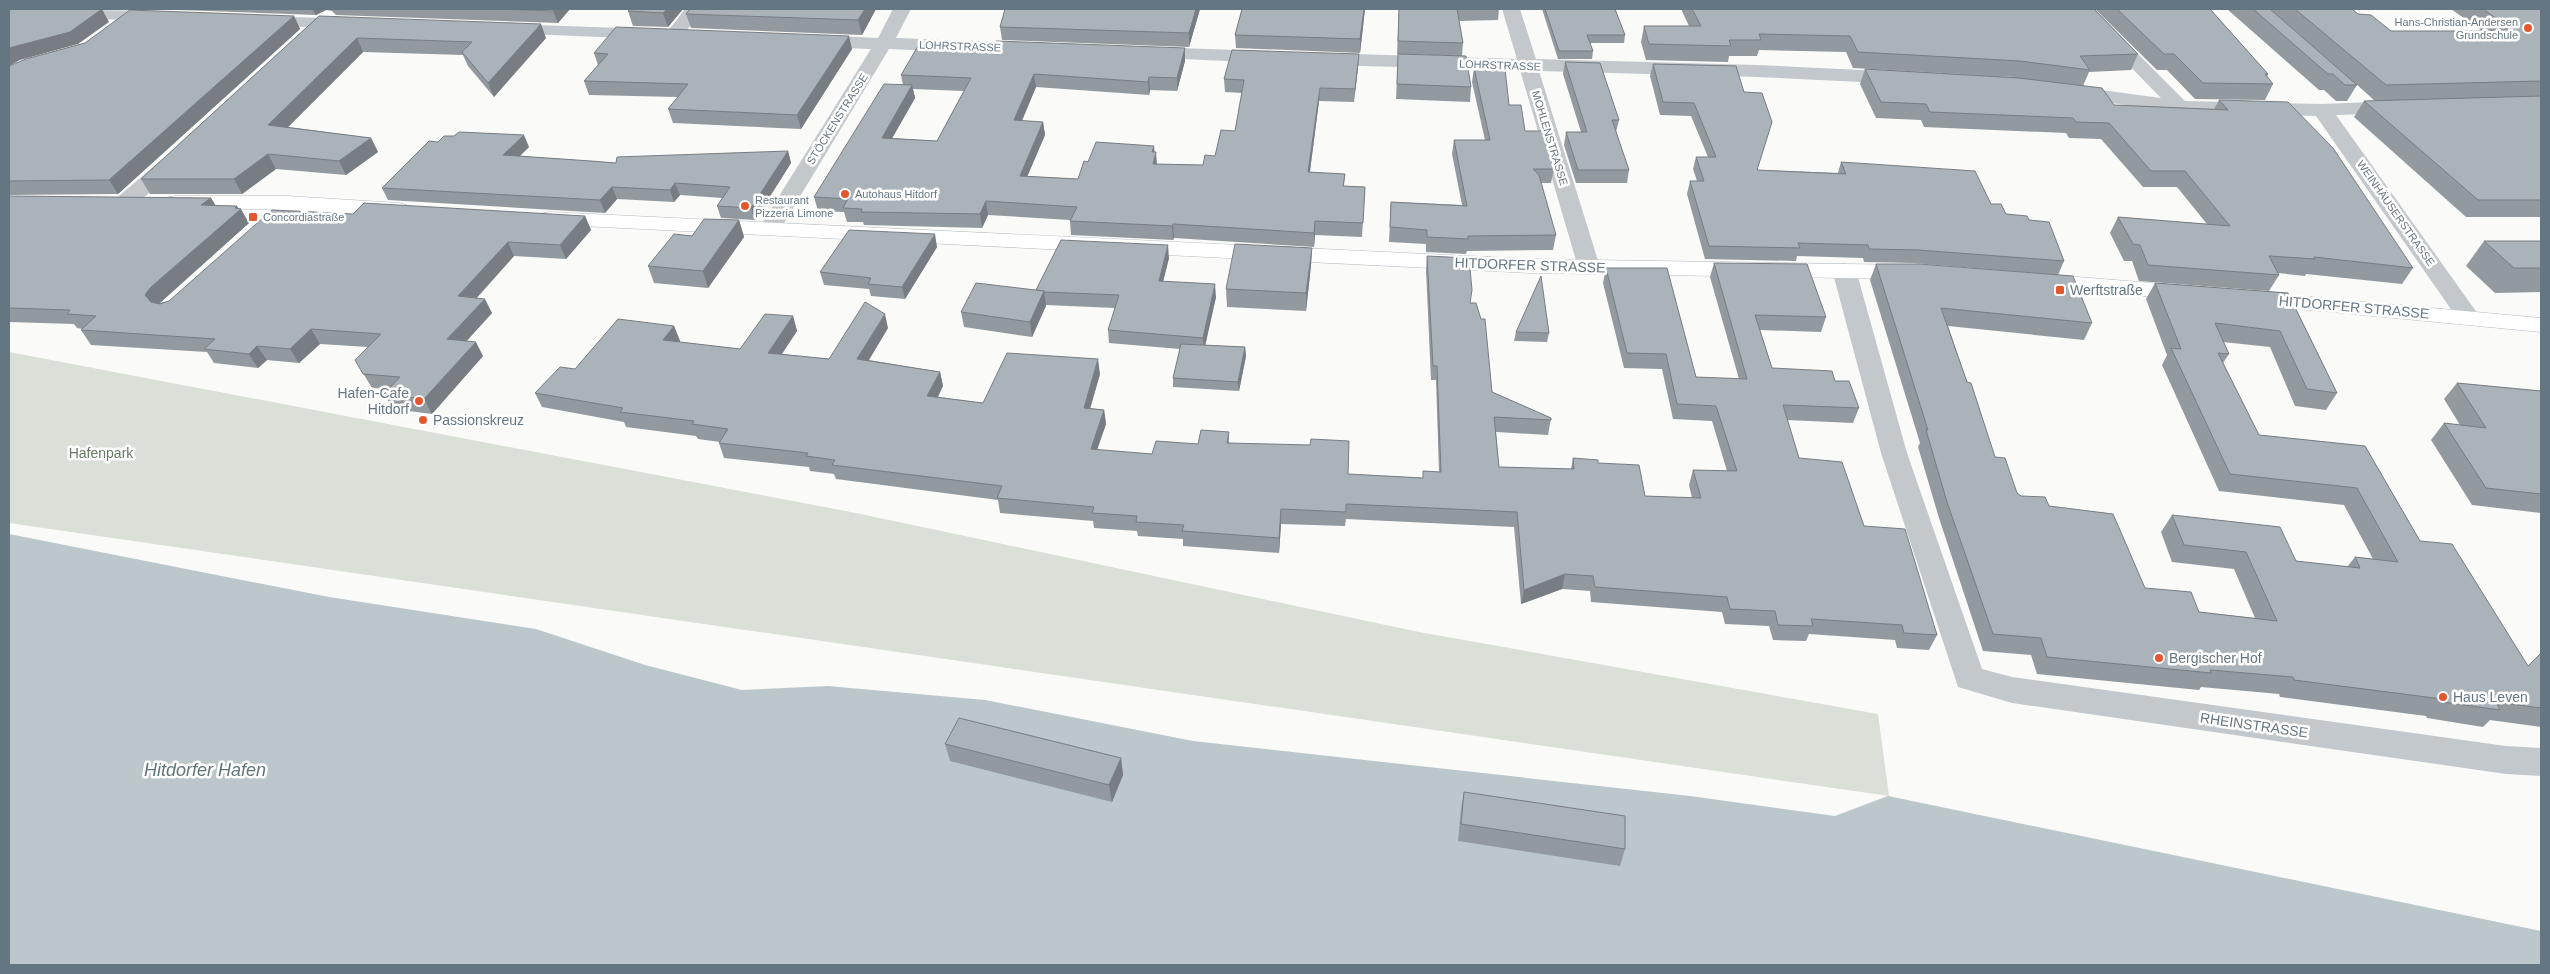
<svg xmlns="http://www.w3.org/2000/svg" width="2550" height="974" font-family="Helvetica,sans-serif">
	<rect width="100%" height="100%" fill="#fafaf8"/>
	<path fill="#dadfd7" d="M9 352 856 513 1419 632 1878 714 1889 796 9 523Z"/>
	<path fill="#bbc7cb" d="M9 534 329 597 536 629 645 665 742 690 828 686 985 700 1193 741 1690 796 1835 816 1888 796 2541 931V965H9Z"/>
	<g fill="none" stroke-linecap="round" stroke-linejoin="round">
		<defs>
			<g id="secondary">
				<path d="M177 196H287L399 203 407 205 410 210 407 215 399 217 287 210 169 207 166 202 169 197Z"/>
				<path d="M549 212 1531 259 1910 265 1918 267 1922 272 1918 277 1910 279 1531 273 541 224 538 219 541 214Z"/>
				<path d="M2040 274 2189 286 2197 288 2201 293 2197 298 2189 300 2032 286 2028 281 2032 276Z"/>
				<path d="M2256 292 2541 318V332L2248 304 2244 299 2248 294Z"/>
			</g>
		</defs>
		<use href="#secondary" stroke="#b3babf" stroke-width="1"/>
		<g fill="#c3c8cc" fill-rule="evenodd">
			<path d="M9 9 160 11 166 12 169 16 166 20 160 21 9 16Z"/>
			<path d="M685 9H703L680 39H668L665 35Z"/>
			<path d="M893 9H911L896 38 1032 43 1039 45 1041 49 1039 53 1032 55 889 49 778 233 770 235 762 233 759 228 871 49 813 47 807 45 804 41 807 37 813 35 878 38Z"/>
			<path d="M1502 9H1520L1536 59 1757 65 1902 72 1909 74 1912 78 1909 82 1902 84 1757 77 1539 71 1600 267 1597 272 1589 274 1581 272 1578 267 1520 70 1322 65 1315 63 1313 59 1315 55 1322 53 1517 59Z"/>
			<path d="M2074 9H2093L2185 101 2322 104 2397 101 2404 103 2407 107 2404 111 2397 113 2336 115 2480 317 2476 322 2468 324 2460 322 2316 116 2180 113 2064 96 2061 92 2064 88 2071 86 2161 98Z"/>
			<path d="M261 16 350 19 356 20 359 24 356 28 350 29 255 25 252 21 255 17Z"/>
			<path d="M505 24 650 29 656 30 659 34 656 38 650 39 499 33 496 29 499 25Z"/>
			<path d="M1148 47 1267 51 1274 53 1276 57 1274 61 1267 63 1141 57 1139 53 1141 49Z"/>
			<path d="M173 154 180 156 183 160 180 164 135 206 127 207 119 206 116 201 119 196 166 156Z"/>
			<path d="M1844 263 1852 265 1856 270 1907 453 1982 669 2012 677 2506 746 2541 748V776L2506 774 2012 703 1958 687 1881 453 1832 270 1836 265Z"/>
		</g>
		<use href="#secondary" fill="#fff" fill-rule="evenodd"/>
	</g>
	<g fill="#929a9f" fill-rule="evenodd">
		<path d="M150 9H570L558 23 336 15 332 11 326 10 316 15Z"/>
		<path d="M630 9H683L668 27 633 26 628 11Z"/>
		<path d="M876 9 862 35 691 28 686 14Z"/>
		<path d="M1005 9H1200L1189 47 1002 40 1000 27Z"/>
		<path d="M1242 9H1365L1360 53 1236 48 1235 35Z"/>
		<path d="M1399 9H1499L1498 20 1459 21 1463 43 1462 56 1397 54Z"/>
		<path d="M1542 9H1615L1625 35 1624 43H1590L1593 51 1592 59H1558Z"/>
		<path d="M1681 9H2094L2138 54 2131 70 2089 72 2083 86 2114 105 2214 109 2219 100 2413 268 2402 284 2306 274 2305 276 2278 273 2279 275 2269 291 2139 281 2132 261H2124L2110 233 2118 217 2207 224 2177 187H2143L2101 139 2069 138 2066 133 1924 127 1921 120 1876 118 1860 84 1865 69 2015 77 1853 68 1846 52 1759 50 1757 56H1729L1728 62 1646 60 1641 42 1644 26H1689Z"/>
		<path d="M2095 9H2210L2268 74 2267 77 2273 84 2265 100 2195 99 2167 70H2157Z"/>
		<path d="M2227 9H2352L2358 14 2391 31H2482L2451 9H2541V217H2466L2354 117 2364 101H2375L2355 83 2357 85 2347 101H2336L2324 90H2319Z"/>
		<path d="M294 16 300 29 118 194 9 195V66Z"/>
		<path d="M319 16 546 38 494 97 468 66 463 55 363 52 288 127 371 138 378 152 346 175 276 169 242 194H150L141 179Z"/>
		<path d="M1185 48V61L1177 91 1150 90 1149 95 1036 87 1022 121 1043 122 1045 135 1027 176 1078 179 1088 162 1154 152 1157 164 1203 165 1215 156 1235 131 1242 93 1225 92 1224 79 1358 67 1354 102 1319 101 1310 172 1345 174 1344 186 1365 187 1362 237 1315 235 1314 247 1174 238 1173 240 1071 235 1070 221V220L988 215 982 228 864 225 863 222H847L844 212 818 211 814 197 903 85 901 75 993 49ZM913 89 964 91 937 141 892 138 915 98Z"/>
		<path d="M852 49 801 129 673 123 668 109 678 97 589 95 584 81 598 65 594 53Z"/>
		<path d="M1398 54 1471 87 1470 102 1396 99Z"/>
		<path d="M1565 62 1619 120 1616 132 1629 170 1627 183H1576L1564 145 1566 132H1581L1563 74Z"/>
		<path d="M1653 64 1744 92 1772 122 1757 170 1838 173 1841 162 1991 204 2006 214 2029 220 2064 261 2058 275 1913 263 1864 262 1863 258 1797 256 1796 261 1705 259 1687 194 1690 181H1697L1693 169 1696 157H1708L1691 116 1660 115 1650 76Z"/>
		<path d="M1474 68 1509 105 1525 131 1554 169 1551 183H1541L1556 235 1553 250 1467 251 1466 254 1426 252V244L1389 242 1391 202 1462 205 1452 154 1454 140H1485L1472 82Z"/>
		<path d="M454 136 529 147 520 156 616 163 788 151 791 163 755 220 721 218 717 206 722 198 680 195 674 202 617 199 605 213 388 200 382 188 438 142Z"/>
		<path d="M9 196 211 198 215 205 239 209 249 223 159 303 169 301 353 214 585 216 591 230 566 259 514 256 476 298 492 313 466 341 483 356 432 414 393 409 384 394 389 389 372 388 355 360 368 347 320 344 299 363 267 360 258 368 214 363 207 352 91 345 81 330 83 329 77 328 74 324 9 322Z"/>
		<path d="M739 220 744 237 708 288 654 283 648 266Z"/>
		<path d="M2484 241H2541V292L2495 293 2466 266Z"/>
		<path d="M937 247 905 299 871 296 869 289 824 285 820 272Z"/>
		<path d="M1312 248 1311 265 1306 311 1227 307 1226 289Z"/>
		<path d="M1427 256 1470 303 1492 392 1551 418 1548 435 1496 432 1499 467 1571 469 1573 458 1598 463 1645 496 1692 498 1689 485 1693 470 1727 471 1712 421 1673 419 1662 369 1624 368 1603 283 1606 268 1696 377 1739 379 1710 277 1714 263 1826 317 1821 332 1760 330 1772 368 1835 381 1859 408 1853 423 1787 420 1799 458 1864 526 1937 635 1929 650 1897 648 1895 640 1809 634 1806 641 1773 640 1769 626 1725 624 1722 612 1591 602 1590 591 1562 589 1521 604 1514 527 1346 519 1345 526 1281 524 1279 553 1183 546V539L1138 536 1137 531 1094 528 1093 521 1000 513 998 500 836 479 834 474 810 471 809 467 724 458 719 443 720 442 698 439 696 436 626 427 624 422 542 407 535 393 575 369 674 326 680 341 679 342 740 349 793 316 797 331 782 354 829 359 888 328 869 360 940 372 943 386 938 397 983 403 1100 374 1090 408 1104 410 1106 424 1097 450 1152 454 1198 444 1229 432V443L1348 474 1423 478V471L1439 472 1436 380H1431L1426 270Z"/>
		<path d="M1169 258 1163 281 1216 297 1205 345 1245 347 1246 356 1239 391 1173 387V378L1180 349 1109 343 1108 330 1115 308 1046 305 1032 337 964 327 961 312 1036 290Z"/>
		<path d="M1876 264 2092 323 2084 340 1948 326 1967 382 1995 457 2017 493 2021 496 2049 506 2145 588 2199 612 2255 618 2234 569 2172 562 2161 532 2172 515 2296 561 2347 567 2355 557 2373 559 2344 505 2219 491 2162 365 2167 355 2146 299 2155 283 2288 293 2337 393 2326 410 2295 406 2270 347 2223 342 2229 354 2223 363 2259 435 2365 446 2420 541 2528 666 2541 653V727L2490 720 2483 727 2427 718 2426 716 2280 697 2279 694 2201 687 2199 690 2037 674 2031 655 1983 651 1939 518 1918 447 1920 443 1870 280Z"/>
		<path d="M1516 332 1549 333 1547 342 1514 341Z"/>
		<path d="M2457 383 2541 391V513L2472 505 2431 440 2444 423 2460 425 2444 399Z"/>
		<path d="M945 744 1121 758 1123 775 1112 802 950 761Z"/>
		<path d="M1464 792 1625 849 1620 866 1458 841 1461 809Z"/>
	</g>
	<g fill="#777d82">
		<path d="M102 9 109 22 78 44 20 60 9 66V48Z"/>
		<path d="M312 9H326V10L316 15Z"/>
		<path d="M555 9H570L558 23 553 11Z"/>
		<path d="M667 9H683L668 27 663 13Z"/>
		<path d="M865 9H876L862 35 858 20Z"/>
		<path d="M1196 9H1200L1189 47V33Z"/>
		<path d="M1364 9H1365L1360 53V39Z"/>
		<path d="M294 16 300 29 118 194 109 180Z"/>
		<path d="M541 24 546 38 494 97 488 83Z"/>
		<path d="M849 36 852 49 801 129 797 115Z"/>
		<path d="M357 38 363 52 276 139 268 125Z"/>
		<path d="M1185 48V61L1177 91V78Z"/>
		<path d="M1359 54 1358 67 1354 102 1355 89Z"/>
		<path d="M1034 74 1036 87 1016 134 1014 120Z"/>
		<path d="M1149 77 1150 90 1149 95 1148 82Z"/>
		<path d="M912 85 915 98 885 151 882 138Z"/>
		<path d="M1320 88 1319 101 1308 185V172Z"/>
		<path d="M1043 122 1045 135 1022 189 1020 176Z"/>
		<path d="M524 135 529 147 508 167 503 155Z"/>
		<path d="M371 138 378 152 346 175 339 161Z"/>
		<path d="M1154 146 1155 157 1156 152 1157 166 1154 178 1152 152Z"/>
		<path d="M788 151 791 163 755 220 751 208Z"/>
		<path d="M268 154 276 169 242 194 234 179Z"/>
		<path d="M675 183 680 195 674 202 670 190Z"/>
		<path d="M612 187 617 199 605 213 600 200Z"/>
		<path d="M211 198 219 211 201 205Z"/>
		<path d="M986 201 988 215 982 228 980 214Z"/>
		<path d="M237 206 240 210 241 209 249 223 160 303 155 309 145 295 150 288Z"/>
		<path d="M585 216 591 230 566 259 560 245Z"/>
		<path d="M739 220 744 237 708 288 703 271Z"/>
		<path d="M1315 221V235L1314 247V233Z"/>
		<path d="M1173 224 1174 238 1173 240 1172 226Z"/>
		<path d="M935 234 937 247 905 299 902 287Z"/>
		<path d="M508 242 514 256 466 310 458 296Z"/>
		<path d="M1168 245 1169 258 1160 294 1159 281Z"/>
		<path d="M1312 248 1311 265 1306 311V293Z"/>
		<path d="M1215 284 1216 297 1204 351 1203 338Z"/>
		<path d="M1044 291 1046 306 1032 337 1030 322Z"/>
		<path d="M485 299 492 313 455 354 447 339Z"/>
		<path d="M885 314 888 328 861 373 857 359Z"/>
		<path d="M793 316 797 331 773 367 768 353Z"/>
		<path d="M674 326 680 341 669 354 663 340Z"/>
		<path d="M311 329 320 344 299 363 290 349Z"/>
		<path d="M476 342 483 356 432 414 424 399Z"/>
		<path d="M257 346 267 360 258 368 249 354Z"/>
		<path d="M1245 347 1246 356 1239 391 1238 382Z"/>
		<path d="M1098 359 1100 374 1086 423 1084 408Z"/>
		<path d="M940 372 943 386 931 410 927 396Z"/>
		<path d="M1104 410 1106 424 1092 464 1091 449Z"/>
		<path d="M1281 509V524L1279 553V538Z"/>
		<path d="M1565 574 1562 589 1521 604 1524 590Z"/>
		<path d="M1121 758 1123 775 1112 802 1109 785Z"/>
	</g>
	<g fill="#aab3b9" stroke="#777d82">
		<path d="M9 9H102L70 32 9 48Z"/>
		<path d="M502 9H555L553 11Z"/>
		<path d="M630 9H667L663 13 628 11Z"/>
		<path d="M690 9H865L858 20 686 14Z"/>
		<path d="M1005 9H1196L1189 33 1000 27Z"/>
		<path d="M1242 9H1364L1360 39 1235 35Z"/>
		<path d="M1399 9H1457L1463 43 1398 41Z"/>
		<path d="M1545 9H1615L1625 35H1587L1593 51H1559Z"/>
		<path d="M1692 9H2094L2138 54 2080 56 2090 70 2020 61 1858 52 1850 36 1759 34 1761 40H1729L1731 46 1649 44 1644 26H1701Z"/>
		<path d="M2117 9H2210L2268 74H2265L2273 84 2203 83 2174 54H2164Z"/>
		<path d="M2253 9H2270L2357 85H2345L2333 74H2328Z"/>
		<path d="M2295 9H2352L2358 14 2371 15 2391 31H2514L2483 9H2541V81L2386 85Z"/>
		<path d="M130 10 294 16 109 180 9 181V66L26 59 85 43Z"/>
		<path d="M319 16 541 24 488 83 462 52 472 42 357 38 268 125 371 138 339 161 268 154 234 179H141Z"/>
		<path d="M616 27 849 36 797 115 668 109 688 84 584 81 608 54 594 53Z"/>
		<path d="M996 41 1185 48 1177 78 1149 77 1148 82 1034 74 1014 120 1043 122 1020 176 1078 179 1084 161 1088 162 1096 142 1154 146 1152 152H1156L1153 164 1203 165 1205 155 1215 156 1221 130 1235 131 1244 80 1224 79 1232 50 1359 54 1355 89 1320 88 1308 172 1345 174 1343 186 1365 187 1363 223 1315 221 1314 233 1173 224 1172 226 1070 221 1077 207 986 201 980 214 861 212 862 209 843 208 848 199 814 197 884 84 912 85 882 138 937 141 971 78 901 75 918 46 993 49Z"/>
		<path d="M1398 54 1466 56 1471 87 1397 84Z"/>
		<path d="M1565 62 1600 63 1619 120H1612L1629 170H1578L1566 132H1587Z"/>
		<path d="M1653 64 1736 66 1744 92 1762 93 1772 122 1757 170 1846 174 1841 162 1975 171 1991 204H2001L2006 214 2027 216 2029 220 2049 222 2064 261 1918 250 1869 249 1868 245 1798 243 1800 248 1709 246 1690 181H1704L1696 157H1716L1694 103 1663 102Z"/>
		<path d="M1474 68 1505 69 1509 105H1521L1525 131H1542L1554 169H1533L1539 175 1556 235 1468 236V239L1427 237V230L1390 227 1391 202 1467 206 1454 140H1490Z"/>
		<path d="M1865 69 2019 78 2102 88 2114 105 2228 110 2219 100 2288 102 2333 148 2413 268 2314 257 2315 259 2269 256 2279 275 2148 265 2140 245 2133 244 2118 217 2230 226 2185 171H2151L2109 123 2076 122 2073 118 1930 112 1926 104 1881 102Z"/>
		<path d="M2541 96V200H2478L2364 101Z"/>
		<path d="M459 132 524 135 503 155 591 161 616 163 617 157 788 151 751 208 717 206 730 187 675 183 670 190 612 187 600 200 382 188 429 141 438 142 444 136H454Z"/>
		<path d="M9 196 211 198 201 205 237 206 235 208 241 209 150 288 145 295 151 302 160 304 169 301 272 210 353 214 364 203 585 216 560 245 508 242 458 296 485 299 447 339 476 342 424 399 384 394 400 377 363 374 355 360 381 334 311 329 290 349 257 346 249 354 204 349 215 339 81 330 96 316 67 314 70 310 9 308Z"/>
		<path d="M704 219 739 220 703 271 648 266 674 234 692 236Z"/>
		<path d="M849 230 935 234 902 287 868 284 871 278 820 272Z"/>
		<path d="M1061 240 1168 245 1159 281 1215 284 1203 338 1108 330 1119 295 1044 292V291L1036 290Z"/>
		<path d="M2484 241H2541V268H2514Z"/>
		<path d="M1235 244 1312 248 1306 293 1226 289Z"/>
		<path d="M1427 256 1469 258 1472 290 1470 303H1476L1481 319H1485L1492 392 1551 418V420L1494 417 1499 467 1574 469 1573 458 1598 460V463L1639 465 1645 496 1701 498 1693 470 1737 471 1716 406 1677 404 1666 354 1627 353 1606 268H1667L1696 377 1747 379 1714 263 1807 264 1826 317 1755 315 1772 368 1832 371 1835 381H1849L1859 408 1783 405 1799 458 1842 462 1864 526 1905 529 1937 635 1904 633 1902 625 1811 619 1813 626 1778 625 1775 611 1730 609 1727 597 1595 587 1593 576 1565 574 1524 590 1517 512 1346 504V512L1281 509 1279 538 1182 531 1184 525 1136 522 1137 516 1092 513 1094 507 997 498 1002 486 832 465 835 460 806 456 808 453 719 443 728 429 692 424 694 421 620 412 623 408 535 393 560 367 575 369 618 319 674 326 663 340 740 349 765 314 793 316 768 353 829 359 865 302 885 314 857 359 940 372 927 396 983 403 1007 353 1098 359 1084 408 1104 410 1091 449 1152 454 1156 441 1198 444 1201 430 1229 432 1227 443 1310 445 1311 439 1349 441 1348 474 1423 478V471L1441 472 1437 366H1433Z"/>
		<path d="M1876 264H1919L2073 276 2092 323 1941 308 1967 382 1971 383 1995 457 2005 458 2017 493 2021 496 2045 497 2049 506 2113 514 2145 588 2191 592 2199 612 2277 621 2246 552 2184 545 2172 515 2280 527 2296 561 2360 568 2355 557 2398 562 2357 488 2230 474 2171 348 2181 349 2155 283 2288 293 2337 393 2307 389 2280 331 2215 323 2229 354 2218 353 2259 435 2365 446 2420 541 2452 544 2528 666 2541 653V708L2496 702 2500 710 2443 702 2442 699 2294 680 2293 677 2210 670 2211 673 2047 657 2041 638 1993 634 1947 502 1926 430H1928Z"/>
		<path d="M1541 276 1549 333 1516 332Z"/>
		<path d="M976 283 1044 291 1030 322 961 312Z"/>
		<path d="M1181 344 1245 347 1238 382 1173 378Z"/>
		<path d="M2457 383 2541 391V494L2486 488 2444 423 2486 428Z"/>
		<path d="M959 718 1121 758 1109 785 945 744Z"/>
		<path d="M1464 792 1625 816V849L1461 824Z"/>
	</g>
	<g fill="#e4572e" stroke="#fff" stroke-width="2">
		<circle cx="2528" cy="28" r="5"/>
		<circle cx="845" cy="194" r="5"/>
		<circle cx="745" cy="206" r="5"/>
		<rect x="248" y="212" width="10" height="10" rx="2.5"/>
		<rect x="2055" y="285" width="10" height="10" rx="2.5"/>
		<circle cx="419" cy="401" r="5"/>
		<circle cx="423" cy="420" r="5"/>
		<circle cx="2159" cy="658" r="5"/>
		<circle cx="2443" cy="697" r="5"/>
	</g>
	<g text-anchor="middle" stroke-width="5" stroke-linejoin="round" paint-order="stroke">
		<g font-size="11" fill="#657683" stroke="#fff" text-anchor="start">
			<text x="2518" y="26" text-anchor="end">Hans-Christian-Andersen<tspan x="2518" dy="13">Grundschule</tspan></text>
			<text x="855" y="198">Autohaus Hitdorf</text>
			<text x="755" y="204">Restaurant<tspan x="755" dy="13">Pizzeria Limone</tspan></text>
			<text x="263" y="221">Concordiastraße</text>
		</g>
		<g font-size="11" fill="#657683" stroke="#fff">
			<text transform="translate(960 46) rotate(2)" y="4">LOHRSTRASSE</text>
			<text transform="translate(1500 65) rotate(2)" y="4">LOHRSTRASSE</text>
			<text transform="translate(837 119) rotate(-58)" y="4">STÖCKENSTRASSE</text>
			<text transform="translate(1550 138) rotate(73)" y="4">MOHLENSTRASSE</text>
			<text transform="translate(2396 213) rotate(55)" y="4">WEINHÄUSERSTRASSE</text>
		</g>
		<g font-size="14" fill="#657683" stroke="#fff">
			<text transform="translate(1530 265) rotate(2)" y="5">HITDORFER STRASSE</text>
			<text transform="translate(2354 307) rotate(5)" y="5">HITDORFER STRASSE</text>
			<text transform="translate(2254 725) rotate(8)" y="5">RHEINSTRASSE</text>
		</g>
		<g font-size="14" fill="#657683" stroke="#fff" text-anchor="start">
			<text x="2070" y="295">Werftstraße</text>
			<text x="409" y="398" text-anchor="end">Hafen-Cafe<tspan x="409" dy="16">Hitdorf</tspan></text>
			<text x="433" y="425">Passionskreuz</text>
			<text x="2169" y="663">Bergischer Hof</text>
			<text x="2453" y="702">Haus Leven</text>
		</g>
		<g font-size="14" fill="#687a64" stroke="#fff">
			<text x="101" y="458">Hafenpark</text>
		</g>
		<g font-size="18" font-style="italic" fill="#60757c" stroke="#fff">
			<text x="205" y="776">Hitdorfer Hafen</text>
		</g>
	</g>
	<rect width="2550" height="974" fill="none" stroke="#657683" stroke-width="20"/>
</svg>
